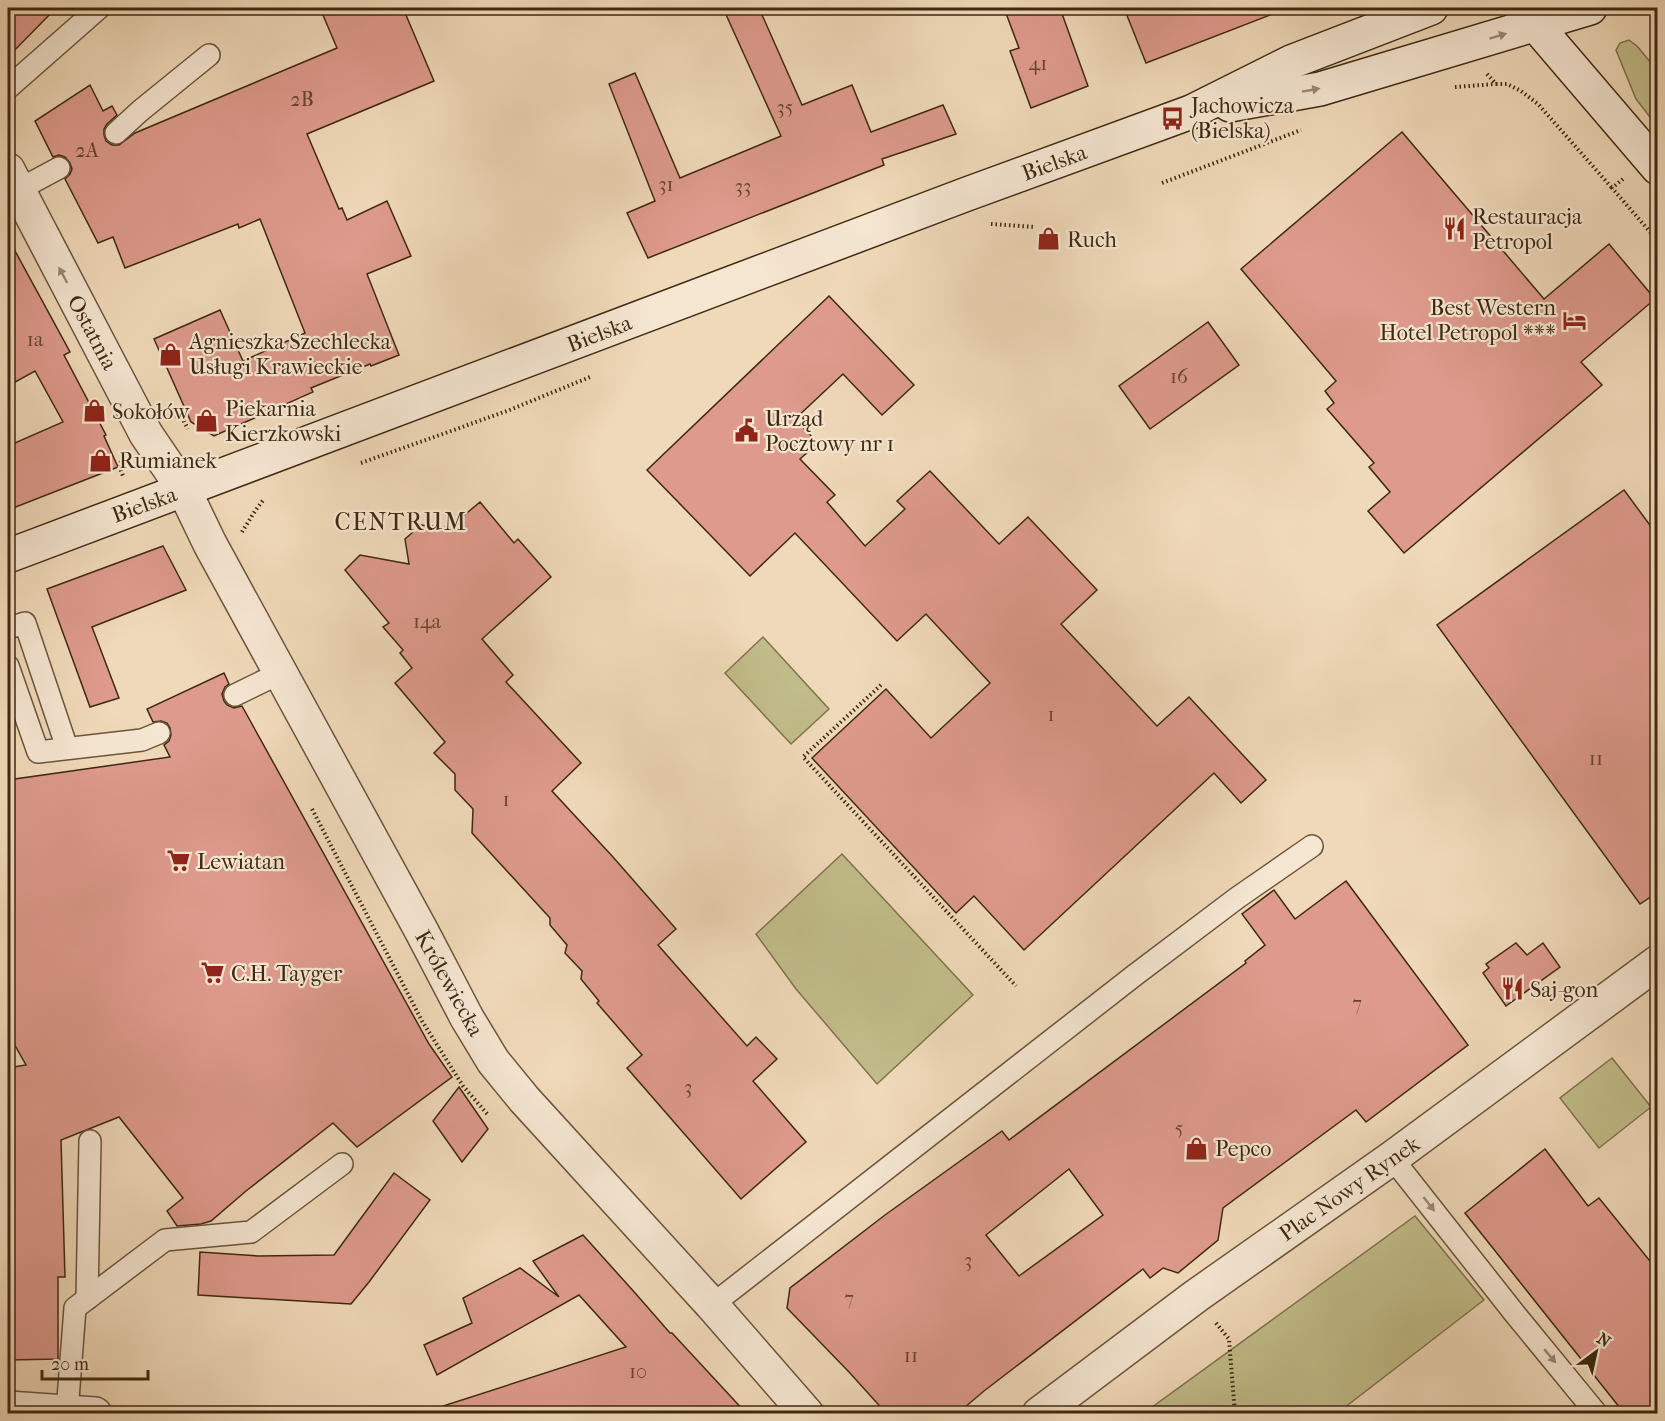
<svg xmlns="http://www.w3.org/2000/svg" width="1665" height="1421" font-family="'IM FELL French Canon',serif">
	<rect width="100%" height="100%" fill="#f0d9b9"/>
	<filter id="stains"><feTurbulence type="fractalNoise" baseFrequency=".00333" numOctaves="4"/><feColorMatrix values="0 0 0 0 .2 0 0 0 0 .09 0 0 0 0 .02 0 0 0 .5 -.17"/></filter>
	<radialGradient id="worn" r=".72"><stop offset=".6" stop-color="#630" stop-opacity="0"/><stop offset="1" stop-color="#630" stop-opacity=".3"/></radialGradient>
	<g fill="#c1bd8a" stroke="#80734e" stroke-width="1.5">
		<path d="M1629 40 1637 46 1657 70V126L1636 99 1616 50 1620 43Z"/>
		<path d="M763 637 829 709 791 744 725 673Z"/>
		<path d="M842 854 973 995 877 1084 796 989 756 934Z"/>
		<path d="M1612 1058 1651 1107 1599 1148 1560 1098Z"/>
		<path d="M1415 1216 1484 1300 1344 1408 1341 1413H1144Z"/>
	</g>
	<g fill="#de9a8c" stroke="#3f2911" stroke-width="1.5" fill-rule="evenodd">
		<path d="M8 8H56L8 57Z"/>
		<path d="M320 8H403L434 81 307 134 339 209 342 208 347 220 387 201 411 256 367 274 399 355 371 366 370 364 311 388 313 392 214 436 191 422 154 339 220 310 243 361 305 333 260 219 239 228 238 224 125 268 113 237 98 243 65 179 70 174 72 169 70 163 65 157 59 155 53 157 35 121 90 85 103 111 112 106 117 115 107 124 104 129V135L106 141 112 145H119L135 133 337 48Z"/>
		<path d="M723 8H759L802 105 852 85 871 132 943 105 956 134 882 159 884 165 648 258 627 213 655 201 609 84 635 73 680 178 781 136Z"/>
		<path d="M1004 8H1060L1088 86 1031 108 1010 51 1019 48Z"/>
		<path d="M1124 8H1283V10L1146 63Z"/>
		<path d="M1402 132 1544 299 1609 244 1655 299 1581 362 1602 385 1404 553 1368 511 1390 492 1369 467 1374 463 1327 409 1334 403 1325 391 1336 381 1241 269Z"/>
		<path d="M8 238 70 352 64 355 106 435 104 436 118 467 8 510V446L63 422 35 371 8 386Z"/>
		<path d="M829 296 914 385 882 415 843 374 795 419 818 443 800 459 835 495 827 502 865 546 905 509 897 501 930 471 999 544 1028 517 1097 590 1061 624 1157 726 1189 697 1266 780 1241 803 1214 773 1024 950 974 896 956 913 812 758 886 689 931 738 990 683 926 614 897 641 795 533 750 576 647 470Z"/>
		<path d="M1208 322 1239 365 1150 429 1119 386Z"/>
		<path d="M1624 490 1658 536V892L1640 904 1437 625Z"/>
		<path d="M480 502 514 543 518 539 551 577 482 639 513 675 506 682 581 763 552 791 613 857 676 929 658 945 747 1046 756 1037 777 1059 753 1081 806 1142 741 1199 627 1068 642 1055 597 1003 599 1001 581 979 582 971 565 953 567 945 550 925V918L472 833 473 809 455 790V774L434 753 445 742 395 683 412 668 400 653 403 650 383 627 389 623 345 570 360 555 409 564 405 539 421 525 449 528Z"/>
		<path d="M163 546 186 590 92 627 119 698 90 707 47 589Z"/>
		<path d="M224 673 229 684 225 687 222 694 224 701 227 705 234 708 242 706 429 1044 452 1077 357 1147 333 1123 246 1191 211 1221 201 1224 177 1226 167 1211 183 1198 119 1117 61 1140 65 1277H58V1359L8 1360V1068L26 1065 8 1033V780L170 757 164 745 169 741 171 735 170 728 167 723 161 721 153 722 147 709Z"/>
		<path d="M1346 881 1468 1045 1366 1122 1356 1110 1223 1208 1218 1240 1178 1273 1163 1268 1150 1278 1143 1269 984 1391 958 1413H886L849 1372 787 1308 790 1288 885 1215 1002 1131 1009 1140 1246 963 1245 961 1265 945 1242 914 1274 890 1295 919ZM1069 1169 1103 1215 1019 1276 986 1235Z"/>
		<path d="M1516 943 1527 955 1543 943 1560 967 1506 1006 1483 973 1489 968 1486 964Z"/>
		<path d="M459 1087 488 1129 462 1162 433 1121Z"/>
		<path d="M1545 1149 1588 1206 1599 1198 1658 1271V1413H1624L1465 1213Z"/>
		<path d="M394 1173 430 1200 369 1282 351 1304 198 1295 200 1252 258 1256 334 1255Z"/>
		<path d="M583 1235 636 1294 670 1333H672L746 1413H441L440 1407 626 1347 579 1295 437 1375 424 1345 472 1323 463 1298 520 1268 559 1297 533 1261Z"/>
	</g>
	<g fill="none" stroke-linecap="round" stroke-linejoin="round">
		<defs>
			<g id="lane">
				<path d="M8 88 99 8"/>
				<path d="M116 133 140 111 209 55"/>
				<path d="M18 190 59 168"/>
				<path d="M8 628 25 623 67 748"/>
				<path d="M8 666 38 752 142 740 159 733"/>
				<path d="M235 695 280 673"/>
				<path d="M1392 1158 1515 1314 1597 1414"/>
				<path d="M87 1299 90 1141"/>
				<path d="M712 1305 1135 975 1237 898 1312 846"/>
				<path d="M67 1412 75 1308 165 1240 251 1232 342 1164"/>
			</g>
			<g id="street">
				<path d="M8 170 146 434 184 490 210 544 421 930 467 1018 493 1061 524 1099 712 1305 807 1414"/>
				<path d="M8 1408 95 1414"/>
				<path d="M1039 1414 1196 1296 1392 1158 1658 962"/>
			</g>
			<g id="secondary">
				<path d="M1522 9 1658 168"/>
				<path d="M1230 105 1320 89 1590 8"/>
				<path d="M8 556 967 194 1191 112 1291 62 1431 8"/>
			</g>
		</defs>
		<use href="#lane" stroke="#6b553b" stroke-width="24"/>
		<use href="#street" stroke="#6b553b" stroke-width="36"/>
		<use href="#secondary" stroke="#3f2911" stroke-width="36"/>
		<g stroke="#3f2911" stroke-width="4" stroke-dasharray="1.5 3" stroke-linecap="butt">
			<path d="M1487 74 1496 84H1507L1521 91 1538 104 1612 188"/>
			<path d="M1455 87 1496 84"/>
			<path d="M1623 179 1612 188 1658 241"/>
			<path d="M1162 183 1301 130"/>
			<path d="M991 224 1035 227"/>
			<path d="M175 417 180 414 188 429"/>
			<path d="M121 461 120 468 123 476"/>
			<path d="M361 463 507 411 590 377"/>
			<path d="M242 532 255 511 264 499"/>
			<path d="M881 685 803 757 1016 986"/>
			<path d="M312 809 422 1021 463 1086 489 1116"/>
			<path d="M1216 1323 1229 1339 1235 1414"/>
		</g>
		<use href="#lane" stroke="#f5e6d2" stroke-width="21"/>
		<use href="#street" stroke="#f5e6d2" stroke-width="33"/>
		<use href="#secondary" stroke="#f5e6d2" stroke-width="33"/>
	</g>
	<defs><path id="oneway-solid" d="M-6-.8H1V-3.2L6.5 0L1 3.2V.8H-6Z" transform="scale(1.5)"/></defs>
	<g fill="#9a8872">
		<use href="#oneway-solid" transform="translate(1498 36) rotate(-17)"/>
		<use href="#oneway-solid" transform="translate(1311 90) rotate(-10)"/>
		<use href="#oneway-solid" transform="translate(63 275) rotate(-118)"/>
		<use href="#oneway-solid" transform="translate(1429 1204) rotate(52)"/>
		<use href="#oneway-solid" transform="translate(1550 1356) rotate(50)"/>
	</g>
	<defs>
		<symbol id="bus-bare" viewBox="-9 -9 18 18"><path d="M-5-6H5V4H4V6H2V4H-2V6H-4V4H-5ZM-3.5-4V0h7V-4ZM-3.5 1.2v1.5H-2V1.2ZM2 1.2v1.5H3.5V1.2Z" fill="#8f2418" stroke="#f5e6d2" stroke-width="2.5" paint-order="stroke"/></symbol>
		<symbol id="restaurant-bare" viewBox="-9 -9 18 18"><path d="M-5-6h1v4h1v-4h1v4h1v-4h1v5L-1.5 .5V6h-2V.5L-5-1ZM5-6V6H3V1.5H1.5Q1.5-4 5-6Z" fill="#8f2418" stroke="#f5e6d2" stroke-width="2.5" paint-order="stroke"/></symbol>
		<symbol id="shop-bare" viewBox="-9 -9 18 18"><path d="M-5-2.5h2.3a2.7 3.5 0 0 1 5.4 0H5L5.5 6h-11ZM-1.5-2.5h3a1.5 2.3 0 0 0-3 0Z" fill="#8f2418" stroke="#f5e6d2" stroke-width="2.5" paint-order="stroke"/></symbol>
		<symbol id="hotel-bare" viewBox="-9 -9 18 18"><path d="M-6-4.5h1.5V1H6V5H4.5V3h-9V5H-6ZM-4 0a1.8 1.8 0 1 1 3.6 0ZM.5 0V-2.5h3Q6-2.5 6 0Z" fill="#8f2418" stroke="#f5e6d2" stroke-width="2.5" paint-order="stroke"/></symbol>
		<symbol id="civic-bare" viewBox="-9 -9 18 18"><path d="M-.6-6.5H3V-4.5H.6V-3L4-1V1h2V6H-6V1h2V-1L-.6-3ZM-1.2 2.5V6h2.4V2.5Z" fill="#8f2418" stroke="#f5e6d2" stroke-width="2.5" paint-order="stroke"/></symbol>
		<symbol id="supermarket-bare" viewBox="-9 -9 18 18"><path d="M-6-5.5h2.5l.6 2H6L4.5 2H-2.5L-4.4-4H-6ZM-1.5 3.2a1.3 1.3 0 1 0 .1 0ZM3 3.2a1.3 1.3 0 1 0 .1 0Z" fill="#8f2418" stroke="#f5e6d2" stroke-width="2.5" paint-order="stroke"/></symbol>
	</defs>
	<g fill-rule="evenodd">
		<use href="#bus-bare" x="1156" y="102" width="33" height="33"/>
		<use href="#restaurant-bare" x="1438" y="212" width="33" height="33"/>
		<use href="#shop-bare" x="1032" y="222" width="33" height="33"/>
		<use href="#hotel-bare" x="1558" y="304" width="33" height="33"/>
		<use href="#shop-bare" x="154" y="338" width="33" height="33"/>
		<use href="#shop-bare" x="78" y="394" width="33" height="33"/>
		<use href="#shop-bare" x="190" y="404" width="33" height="33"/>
		<use href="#civic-bare" x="730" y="414" width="33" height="33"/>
		<use href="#shop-bare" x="84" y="444" width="33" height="33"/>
		<use href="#supermarket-bare" x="162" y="844" width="33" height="33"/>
		<use href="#supermarket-bare" x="196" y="956" width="33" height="33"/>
		<use href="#restaurant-bare" x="1496" y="972" width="33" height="33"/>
		<use href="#shop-bare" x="1180" y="1132" width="33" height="33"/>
	</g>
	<g text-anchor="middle" stroke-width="4.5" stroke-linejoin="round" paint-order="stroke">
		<g font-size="20" fill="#674530">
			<text x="1038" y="70">41</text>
			<text x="302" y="106">2B</text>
			<text x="785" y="114">35</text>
			<text x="87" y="157">2A</text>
			<text x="666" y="191">31</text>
			<text x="743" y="193">33</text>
			<text x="35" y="346">1a</text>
			<text x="1179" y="383">16</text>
			<text x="427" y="628">14a</text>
			<text x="1051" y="721">1</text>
			<text x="1596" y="765">11</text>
			<text x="506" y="806">1</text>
			<text x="1357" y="1010">7</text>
			<text x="688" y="1094">3</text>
			<text x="1179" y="1135">5</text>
			<text x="968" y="1267">3</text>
			<text x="849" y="1305">7</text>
			<text x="911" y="1362">11</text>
			<text x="638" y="1378">10</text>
		</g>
		<g font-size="22" fill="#3f2911" stroke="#f5e6d2" text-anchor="start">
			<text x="1191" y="113">Jachowicza<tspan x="1191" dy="25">(Bielska)</tspan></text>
			<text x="1472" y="224">Restauracja<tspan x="1472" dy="25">Petropol</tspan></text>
			<text x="1067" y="247">Ruch</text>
			<text x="1556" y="315" text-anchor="end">Best Western<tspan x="1556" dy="25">Hotel Petropol ***</tspan></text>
			<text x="189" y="349">Agnieszka Szechlecka<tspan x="189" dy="25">Usługi Krawieckie</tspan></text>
			<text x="225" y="416">Piekarnia<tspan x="225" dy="25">Kierzkowski</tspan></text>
			<text x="112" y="419">Sokołów</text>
			<text x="765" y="426">Urząd<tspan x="765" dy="25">Pocztowy nr 1</tspan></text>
			<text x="119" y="468">Rumianek</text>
			<text x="197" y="869">Lewiatan</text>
			<text x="231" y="981">C.H. Tayger</text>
			<text x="1530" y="997">Saj-gon</text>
			<text x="1215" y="1156">Pepco</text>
		</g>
		<g font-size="22" fill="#3f2911" stroke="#f5e6d2">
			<text transform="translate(1054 162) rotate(-20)" y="8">Bielska</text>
			<text transform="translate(93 332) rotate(62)" y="8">Ostatnia</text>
			<text transform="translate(599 333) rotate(-21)" y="8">Bielska</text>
			<text transform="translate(144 504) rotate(-20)" y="8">Bielska</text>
			<text transform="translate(450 983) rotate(61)" y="8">Królewiecka</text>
			<text transform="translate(1349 1188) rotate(-35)" y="8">Plac Nowy Rynek</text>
		</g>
		<g font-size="24" letter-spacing="1.5" fill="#3f2911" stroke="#f5e6d2">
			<text x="401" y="530">CENTRUM</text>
		</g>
	</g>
	<rect width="1665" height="1421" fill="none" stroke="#f0d9b9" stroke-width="30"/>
	<rect x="9" y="9" width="1647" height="1403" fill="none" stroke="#3f2911" stroke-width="3"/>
	<rect x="15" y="15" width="1635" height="1391" fill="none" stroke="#3f2911" stroke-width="1.5"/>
	<g transform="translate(1596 1352) rotate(33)" stroke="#f5e6d2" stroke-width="4.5" paint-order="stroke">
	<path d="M0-4.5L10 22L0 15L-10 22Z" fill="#3f2911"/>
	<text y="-9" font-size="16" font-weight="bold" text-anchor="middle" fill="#3f2911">N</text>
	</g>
	<path d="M42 1370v9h106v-9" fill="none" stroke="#3f2911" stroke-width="3"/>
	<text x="51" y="1370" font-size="18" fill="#3f2911" stroke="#f5e6d2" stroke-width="4.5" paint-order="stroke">20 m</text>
	<rect width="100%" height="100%" filter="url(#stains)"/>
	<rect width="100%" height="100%" fill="url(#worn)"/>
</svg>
